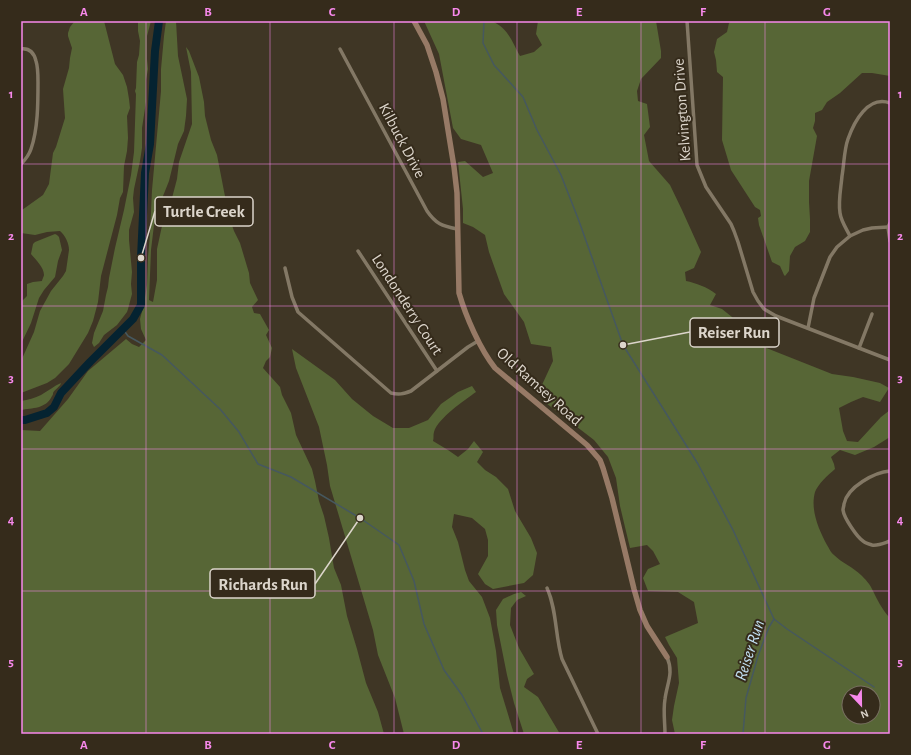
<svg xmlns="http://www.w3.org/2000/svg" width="911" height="755" font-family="'Alegreya Sans',sans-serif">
	<rect width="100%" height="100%" fill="#3f3625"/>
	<g fill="#576636" fill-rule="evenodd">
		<path d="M75 21H104L115 64 123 75 127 87 129 99 130 108 127 116 128 138 127 151 124 166 123 192 120 198 117 215 101 276 98 302 93 321 88 333 69 364 55 378 47 383 21 393V361L34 332 40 311 51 291 63 276 66 271 69 250C69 243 65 235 60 231L47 232 35 235 21 233V215L22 210 43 195 49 184 53 153 56 147 65 118 63 89 69 68 70 58 72 48 68 36V33L70 27 74 22Z"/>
		<path d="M138 21H151L147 36V59L148 69 146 80V102L142 128V148L140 161 134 189 133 198 134 212 129 230V240L132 272 131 284 132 294 128 309 127 312 117 325 104 335 99 343 94 347 92 343 94 333 103 311 106 295 108 287 109 278 115 248 124 210 131 175 134 152 136 94 135 91 136 88 137 62 139 55 140 41 138 31Z"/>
		<path d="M166 21H176L178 56 187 99 186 116 184 131 178 144 169 181 161 201 154 225 151 250 149 300 153 302 157 280V249L165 212 172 198 177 179 179 162 192 124 191 72 186 47 189 51 199 77 204 102 205 116 211 140 217 155 229 217 234 231 240 243 249 273 250 283 258 300 252 307 254 313 260 314 269 330 266 335 272 348 270 357 266 361 263 368 280 387 282 395 291 413 296 435 312 469 315 481 319 501 324 516 329 538 334 568 341 585 347 616 357 649 366 683 378 712 384 734H21V430L40 431 68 399 88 371 126 339 132 344 139 347 146 340 141 329 140 319 144 304 147 285 148 257 150 234 152 190 161 91V69L164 36Z"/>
		<path d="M424 21H491C508 27 512 42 520 56L534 52 542 45 536 34 538 21H656L661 51V58L641 79 637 91 638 101 647 104 650 127 644 135 649 161 670 185 682 210 701 252 694 268 685 272 686 281C696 283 707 287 716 294L710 305 722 309 732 317 737 324 741 333 749 341 832 374 853 377 880 383 889 388 880 402 863 397 851 402 839 408 843 431 847 441 858 442 881 417 890 410V437L874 447 855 455 840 450 831 457 834 464 835 469C828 475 818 484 815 492 810 510 819 530 827 545 829 548 831 553 834 555 842 563 853 567 861 575 865 579 870 584 872 589 878 601 881 608 890 618V734H675L672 720 674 706 679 683 677 658 669 645 665 637 698 623 694 602 678 592 648 591 643 578 648 569 660 564 653 551 647 545 630 548 620 506 616 478 608 457 594 440 542 400 541 387 553 361 551 347 531 344 524 322 504 294 489 252 485 235 473 227 463 223V209L458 162 465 161 483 177 493 173 481 145 461 139 453 128 439 54ZM849 693H873V717H849Z"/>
		<path d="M732 21H890V76L872 73H862L840 93 827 102 822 110 815 113V121L813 128 817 136 809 181V202L810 219V232L805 241 795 247 790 256 789 271 785 276 784 275 780 266 772 262 759 225 758 218 761 216 760 210 755 207 731 170 722 140 723 77 717 72 716 60 714 52 717 39 727 32 729 23Z"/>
		<path d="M55 234 57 235 59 237 62 250 58 261 55 277 44 290 39 298 31 323 21 344V302L27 296V284L33 282 42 281C42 280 44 276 44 275 44 267 35 259 31 254L33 244 35 242Z"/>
		<path d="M292 349 335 380 352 399 373 416 393 428H409L428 420 441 404 458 392 472 386 476 392C465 400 438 418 434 432 433 435 434 438 433 441L448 450 458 457 468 449 474 441 483 452 477 462 485 470 496 477 508 489 515 511 531 538 537 553 533 575 524 583 493 589 485 584 478 574 488 556V540L485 529 472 518 454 514 452 527 458 542 465 570 469 581 482 597 490 618 496 651 500 688 514 734H404L395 698 378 655 373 630 330 486 327 465 319 427 296 368Z"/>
		<path d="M61 383C60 387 55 389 53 393 53 394 53 395 52 396 46 409 32 408 21 410V401C28 400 35 398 41 395 48 391 54 386 61 383Z"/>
		<path d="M521 592 526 596 517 600 511 608 510 625 519 648 534 674 527 679 524 687 538 697 560 734H524L514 703 507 675 497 625 496 610 503 599 514 594Z"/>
	</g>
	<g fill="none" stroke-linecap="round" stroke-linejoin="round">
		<g stroke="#46585f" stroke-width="1.5">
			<path d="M484 21 483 43 494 65 523 97 537 130 561 175 579 221 623 345 698 464 733 530 774 619 787 629 874 687"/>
			<path d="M123 329 128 336 162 355 220 409 239 432 258 464 291 477 360 518 399 545 414 581 424 624 444 670 462 695 483 734"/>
			<path d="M743 734 746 698 758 656 769 627 774 619"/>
		</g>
		<path stroke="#052331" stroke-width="8" d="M21 420H25L47 413 54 407 61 393 90 362 133 319 141 305V258L145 173 150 144 155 51 159 21"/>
		<g stroke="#837865" stroke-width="3.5">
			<path d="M687 21 697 165 706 187 731 224 734 231 738 242 753 292 758 301 764 309 776 316 890 360"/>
			<path d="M21 49C29 48 34 53 36 61 38 67 38 75 38 82 38 103 38 129 31 149 29 155 25 160 21 164"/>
			<path d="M340 49 427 211C436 224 442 226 457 229"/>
			<path d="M890 223 888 227 890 241"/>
			<path d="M850 236C846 228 841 221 840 213 838 201 841 188 842 176 844 165 844 150 848 139 854 122 868 95 890 103"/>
			<path d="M358 251 437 371"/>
			<path d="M285 268 292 297 298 312 391 393C399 395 403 394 411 391L468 347 478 341"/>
			<path d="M808 328 814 298 830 257 837 247 850 236 863 230 872 228 888 227"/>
			<path d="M859 348 872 314"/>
			<path d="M890 471C875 472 847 487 844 504 844 506 843 508 843 510 844 518 857 537 863 541 865 543 869 544 872 545 878 546 884 543 890 541"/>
			<path d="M547 588C557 610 555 636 562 659L598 734"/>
			<path d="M665 734C665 723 663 711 665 699 667 683 674 673 667 657"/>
		</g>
		<path stroke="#977a66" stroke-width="5.5" d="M414 21 427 45 436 72 443 99 454 167 457 193 459 293C466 317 480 349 495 368L587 445 600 460 603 468 612 498 634 589 640 610 647 626 667 657"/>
	</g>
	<path fill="none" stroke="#f788eb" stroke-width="1" stroke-opacity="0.55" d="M146 21V734M270 21V734M394 21V734M517 21V734M641 21V734M765 21V734M21 164H890M21 306H890M21 449H890M21 591H890"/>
	<g text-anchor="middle" stroke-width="4" stroke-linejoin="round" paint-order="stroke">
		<g font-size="16" fill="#dcd5cb" stroke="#352b1b">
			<text transform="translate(681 110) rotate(-94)" y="6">Kelvington Drive</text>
			<text transform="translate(403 140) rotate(62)" y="6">Kilbuck Drive</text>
			<text transform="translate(408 304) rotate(57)" y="6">Londonderry Court</text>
			<text transform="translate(540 386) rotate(42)" y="6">Old Ramsey Road</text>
		</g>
		<g font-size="17" font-style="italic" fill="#c3e1f4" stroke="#352b1b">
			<text transform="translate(749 650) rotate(-72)" y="6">Reiser Run</text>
		</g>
	</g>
	<path fill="none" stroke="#dcd5cb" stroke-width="1.5" d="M141 258L155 211M623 345L690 332M360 518L315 584"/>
	<g fill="#dcd5cb" stroke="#352b1b" stroke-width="1.5">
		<circle cx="141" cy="258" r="4"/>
		<circle cx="623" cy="345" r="4"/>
		<circle cx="360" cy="518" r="4"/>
	</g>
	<g fill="#352b1b" stroke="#dcd5cb" stroke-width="1.5">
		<rect x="155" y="197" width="98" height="29" rx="4"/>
		<rect x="690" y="318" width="89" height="29" rx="4"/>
		<rect x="210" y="569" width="105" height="29" rx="4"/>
	</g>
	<g font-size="17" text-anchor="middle" font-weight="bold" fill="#dcd5cb">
		<text x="204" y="217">Turtle Creek</text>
		<text x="734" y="338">Reiser Run</text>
		<text x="263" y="590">Richards Run</text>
	</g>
	<rect width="911" height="755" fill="none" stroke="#352b1b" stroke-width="44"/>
	<g transform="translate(861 705) rotate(158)"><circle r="19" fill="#352b1b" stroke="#786f61"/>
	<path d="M0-3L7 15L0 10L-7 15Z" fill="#f788eb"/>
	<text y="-6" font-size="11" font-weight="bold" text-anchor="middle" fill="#dcd5cb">N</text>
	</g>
	<rect x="22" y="22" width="867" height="711" fill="none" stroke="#f788eb" stroke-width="1.5"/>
	<g font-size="13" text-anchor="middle" font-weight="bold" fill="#f788eb">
		<text x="84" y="16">A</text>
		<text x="208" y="16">B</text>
		<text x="332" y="16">C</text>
		<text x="456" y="16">D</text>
		<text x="579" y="16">E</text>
		<text x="703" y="16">F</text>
		<text x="827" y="16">G</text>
		<text x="11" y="98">1</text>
		<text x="900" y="98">1</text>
		<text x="11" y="240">2</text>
		<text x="900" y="240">2</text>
		<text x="11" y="382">3</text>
		<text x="900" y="382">3</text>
		<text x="11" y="524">4</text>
		<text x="900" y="524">4</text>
		<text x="11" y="666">5</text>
		<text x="900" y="666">5</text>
		<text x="84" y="749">A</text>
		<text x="208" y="749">B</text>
		<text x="332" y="749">C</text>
		<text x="456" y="749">D</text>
		<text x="579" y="749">E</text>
		<text x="703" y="749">F</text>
		<text x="827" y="749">G</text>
	</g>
</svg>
